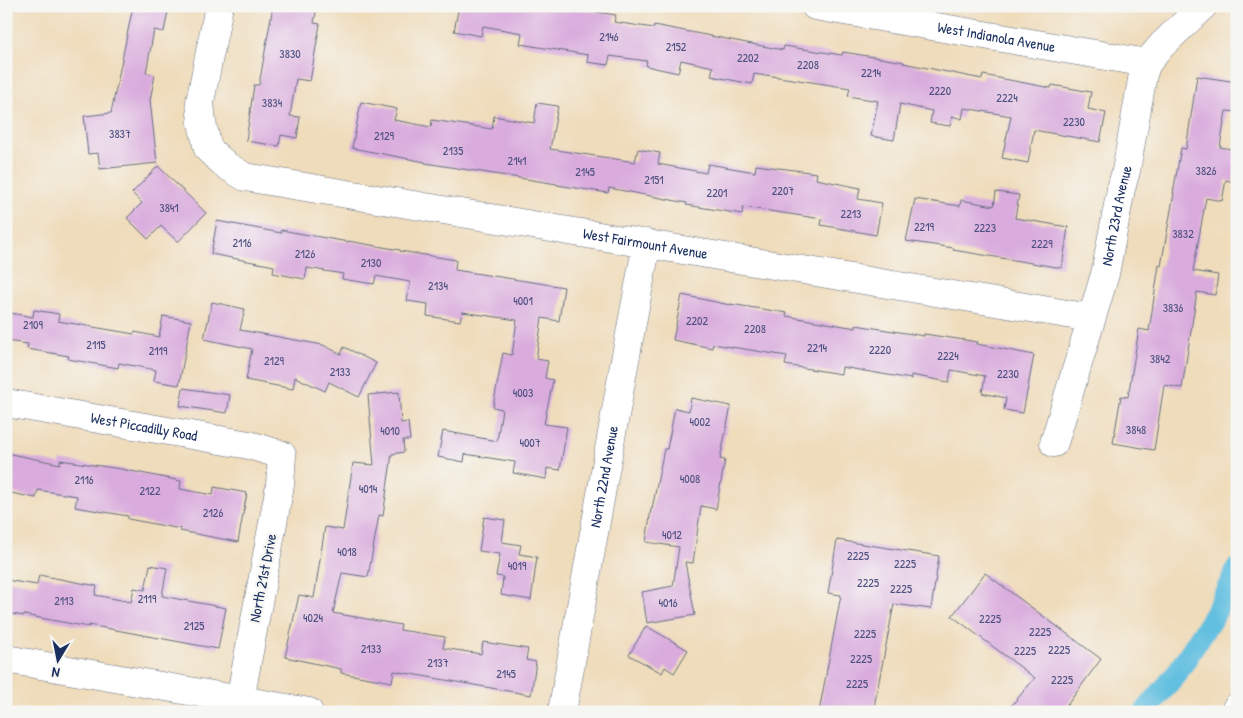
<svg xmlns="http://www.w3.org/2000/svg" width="1243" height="718" font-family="'Patrick Hand',sans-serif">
	<rect width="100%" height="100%" fill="#f6f6f2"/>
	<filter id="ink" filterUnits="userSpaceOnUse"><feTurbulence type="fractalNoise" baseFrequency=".02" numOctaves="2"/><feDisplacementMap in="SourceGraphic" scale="10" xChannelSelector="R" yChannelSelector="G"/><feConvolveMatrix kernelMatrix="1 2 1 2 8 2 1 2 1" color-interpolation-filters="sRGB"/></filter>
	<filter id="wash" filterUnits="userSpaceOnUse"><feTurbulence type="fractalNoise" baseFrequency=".0096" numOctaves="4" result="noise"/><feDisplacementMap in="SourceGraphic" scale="20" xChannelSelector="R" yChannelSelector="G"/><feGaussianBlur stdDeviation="1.12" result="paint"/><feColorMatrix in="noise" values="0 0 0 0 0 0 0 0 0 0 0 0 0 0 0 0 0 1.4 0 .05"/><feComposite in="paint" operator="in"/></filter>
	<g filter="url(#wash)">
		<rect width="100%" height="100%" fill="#efdcbb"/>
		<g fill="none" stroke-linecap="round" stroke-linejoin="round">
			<path stroke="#62bfe0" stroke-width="22" d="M1145 712 1177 673 1214 615 1237 569"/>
		</g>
		<g id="blocks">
			<g fill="#d9acdd">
				<path d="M133 6H169L164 32 154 30 146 73 155 75 150 100 157 163 100 169 98 153 88 154 84 116 111 113Z"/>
				<path d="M273 6H317L314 23 320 24 310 81 296 79 290 116 300 117 297 138 281 135 279 146 246 141 254 85H259Z"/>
				<path d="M459 6H572V8L616 15 614 22 654 28V25L783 50 784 46 842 55 843 52 904 62 903 63 982 79 983 75 1051 88 1052 85 1091 92 1088 109 1106 113 1100 142 1034 130 1028 163 1002 158 1011 116 964 108 962 119 952 116 950 126 930 123 932 111 900 104 894 140 871 136 878 101 848 96 850 88 766 75V76L754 74 752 84 711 76 713 67 681 60 678 73 646 66 647 61 610 56 608 65 587 62 588 55 520 44 522 33 483 26 481 36 454 31Z"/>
				<path d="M1197 76 1237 82V112L1226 111 1220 147 1237 150V161L1233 182 1226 180 1222 201 1206 198 1193 271 1218 275 1215 295 1197 292 1182 388 1164 385 1154 450 1113 443 1121 396 1128 397 1139 329 1149 331 1159 265 1161 266 1174 193H1173L1181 148 1186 149Z"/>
				<path d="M361 102 397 109 394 120 431 127 432 120 492 129 494 116 534 123 537 103 558 106 550 149 635 162 638 149 660 153 658 164 706 173 708 164 755 172 756 165 817 173 816 179 860 188 858 199 882 203 876 235 821 225 822 219 743 207 742 214 686 205 687 203 609 188 608 193 557 185V184L425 163V162L352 148Z"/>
				<path d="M158 166 206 213 178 242 161 226 148 239 127 218 142 203 132 193Z"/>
				<path d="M996 192 1019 195 1015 218 1068 227 1062 268 953 250 954 248 906 241 915 199 960 206 961 200 994 206Z"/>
				<path d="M217 221 281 233V230L348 242V241L400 250V251L456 260 455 270 564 287 559 321 542 318 536 359 548 361 545 378 553 380 544 424 567 427 560 470 547 468 546 479 513 473 515 462 465 454 464 462 438 457 443 431 497 441 502 409 493 407 503 353 512 355 517 320 462 312 460 321 427 316 428 304 407 301 410 282 376 276 374 284 342 279 343 274 307 268 305 279 273 273 274 266 211 254Z"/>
				<path d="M682 295 730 305V304L787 313 786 316 856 328V325L924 336V334L978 342 977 344 1034 355 1023 413 1004 410 1006 398 982 393 985 376 951 370 949 382 911 375V379L842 367 841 374 785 365 787 356 713 344 712 348 673 340Z"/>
				<path d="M212 302 245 309 240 330 323 345 341 354 344 347 376 363 359 397 329 382 325 391 295 377 293 389 246 380 252 349 204 339Z"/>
				<path d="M34 310 59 314 58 321 134 334 135 332 159 337 163 316 191 321 179 385 154 381 156 370 119 363 118 368 68 359 69 356 27 349 28 344 6 341V333L10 313 33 317Z"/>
				<path d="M183 388 230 395 227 413 180 406Z"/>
				<path d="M399 392 401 423 408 422 410 440H403L404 452 392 454 383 516 379 515 368 577 342 573 333 613 401 625 400 630 445 637 443 648 481 654 483 642 528 649 526 660 536 662 531 695 394 671 392 682 341 673V669L285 657 299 595 314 598 325 527 343 530 353 463 374 465 368 395Z"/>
				<path d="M691 398 731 406 720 459 725 460 716 509 701 506 693 563 685 562 695 615 647 623 642 592 673 586 679 547 646 542 651 509H652L664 449H667L675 408 689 411Z"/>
				<path d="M6 453 60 464V460L121 469 181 481 180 489 213 495 214 487 247 493 238 542 180 531 181 529 128 519V516L75 507 77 496 38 490 36 498 6 492Z"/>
				<path d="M484 517 505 520 502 542 521 545 519 554 537 557 531 600 501 595 503 577 496 576 500 554 479 551Z"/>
				<path d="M837 540 939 556 931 609 894 604 873 712H819L841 595 828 593Z"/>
				<path d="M150 565 167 568 162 596 226 608 218 649 89 625V627L24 615V616L6 613V580L37 585 39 575 97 586 95 595 131 602 134 588 145 590Z"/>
				<path d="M985 573 1101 659 1062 712H1006L1035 678 952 616Z"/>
				<path d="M646 626 688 650 674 673 665 667 662 673 629 655Z"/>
			</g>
		</g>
	</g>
	<g filter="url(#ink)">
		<use href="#blocks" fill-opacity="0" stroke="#656c7f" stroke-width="1"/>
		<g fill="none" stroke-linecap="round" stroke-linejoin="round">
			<defs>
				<g id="minor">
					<path id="s1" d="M219 6 200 102 202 123 208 149 227 166 245 177 1091 318"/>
					<path id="s2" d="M815 6 1147 63"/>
					<path id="s3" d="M6 403 249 445 282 455 280 485 240 700"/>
					<path id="s4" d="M1054 443 1105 274 1121 189 1126 171 1143 74 1147 63 1162 45 1203 6"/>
					<path d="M6 659 309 712"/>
					<path id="s5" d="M562 712 623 371 647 243"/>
					<path d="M1234 712 1237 707"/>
				</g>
			</defs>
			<use href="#minor" stroke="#656c7f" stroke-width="29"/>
			<use href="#minor" stroke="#fff" stroke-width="28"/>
		</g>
	</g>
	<g text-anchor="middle" stroke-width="5" stroke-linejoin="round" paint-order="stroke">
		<g font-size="12" fill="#4a4e7e">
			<text x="609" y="41">2146</text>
			<text x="676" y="51">2152</text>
			<text x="290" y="58">3830</text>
			<text x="748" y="62">2202</text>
			<text x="808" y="69">2208</text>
			<text x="871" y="77">2214</text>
			<text x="940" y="95">2220</text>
			<text x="1007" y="102">2224</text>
			<text x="272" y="107">3834</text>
			<text x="1074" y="126">2230</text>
			<text x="120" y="138">3837</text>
			<text x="384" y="140">2129</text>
			<text x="453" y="155">2135</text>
			<text x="517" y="165">2141</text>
			<text x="1206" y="175">3826</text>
			<text x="585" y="176">2145</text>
			<text x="654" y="184">2151</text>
			<text x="783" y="195">2207</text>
			<text x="717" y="197">2201</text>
			<text x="169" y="212">3841</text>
			<text x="851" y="218">2213</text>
			<text x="924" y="231">2219</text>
			<text x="985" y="232">2223</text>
			<text x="1183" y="238">3832</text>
			<text x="242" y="247">2116</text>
			<text x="1042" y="248">2229</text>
			<text x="305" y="258">2126</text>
			<text x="371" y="267">2130</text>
			<text x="438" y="290">2134</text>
			<text x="523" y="305">4001</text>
			<text x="1173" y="312">3836</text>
			<text x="697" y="325">2202</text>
			<text x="33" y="329">2109</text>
			<text x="755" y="333">2208</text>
			<text x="96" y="349">2115</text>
			<text x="817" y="352">2214</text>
			<text x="880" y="354">2220</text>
			<text x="158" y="355">2119</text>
			<text x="948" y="360">2224</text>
			<text x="1160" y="363">3842</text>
			<text x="274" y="365">2129</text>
			<text x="340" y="376">2133</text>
			<text x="1008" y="378">2230</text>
			<text x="523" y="397">4003</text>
			<text x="700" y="426">4002</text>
			<text x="1136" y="434">3848</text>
			<text x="390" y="435">4010</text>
			<text x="530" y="447">4007</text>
			<text x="690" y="483">4008</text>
			<text x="84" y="484">2116</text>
			<text x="368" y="493">4014</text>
			<text x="150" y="495">2122</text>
			<text x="213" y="517">2126</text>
			<text x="672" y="539">4012</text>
			<text x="347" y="556">4018</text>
			<text x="858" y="560">2225</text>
			<text x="905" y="568">2225</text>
			<text x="517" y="570">4019</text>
			<text x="868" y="587">2225</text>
			<text x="901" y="593">2225</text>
			<text x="147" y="603">2119</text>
			<text x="64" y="605">2113</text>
			<text x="668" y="607">4016</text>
			<text x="313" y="622">4024</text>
			<text x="990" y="623">2225</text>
			<text x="194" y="630">2125</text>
			<text x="1040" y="636">2225</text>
			<text x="865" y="638">2225</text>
			<text x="371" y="653">2133</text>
			<text x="1059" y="654">2225</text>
			<text x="1025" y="655">2225</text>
			<text x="861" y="663">2225</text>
			<text x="438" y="667">2137</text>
			<text x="506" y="678">2145</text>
			<text x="1062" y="684">2225</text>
			<text x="857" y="688">2225</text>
		</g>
		<g font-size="15" fill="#1b2f5e" stroke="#f6f6f2">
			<text dy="5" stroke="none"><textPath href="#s2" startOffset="184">West Indianola Avenue</textPath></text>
			<text dy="5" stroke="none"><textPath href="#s4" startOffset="236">North 23rd Avenue</textPath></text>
			<text dy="5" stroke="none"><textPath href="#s1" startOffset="598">West Fairmount Avenue</textPath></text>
			<text dy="5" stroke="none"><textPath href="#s3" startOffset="140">West Piccadilly Road</textPath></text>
			<text dy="5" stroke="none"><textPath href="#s5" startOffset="239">North 22nd Avenue</textPath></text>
			<text transform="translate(263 578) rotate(-79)" y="5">North 21st Drive</text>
		</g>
	</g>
	<rect width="1243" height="718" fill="none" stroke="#f6f6f2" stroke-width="25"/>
	<g transform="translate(58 660) rotate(190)" stroke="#f6f6f2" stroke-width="4" paint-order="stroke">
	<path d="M0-4L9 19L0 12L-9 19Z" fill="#1b2f5e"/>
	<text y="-8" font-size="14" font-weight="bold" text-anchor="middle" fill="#1b2f5e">N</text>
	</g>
</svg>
